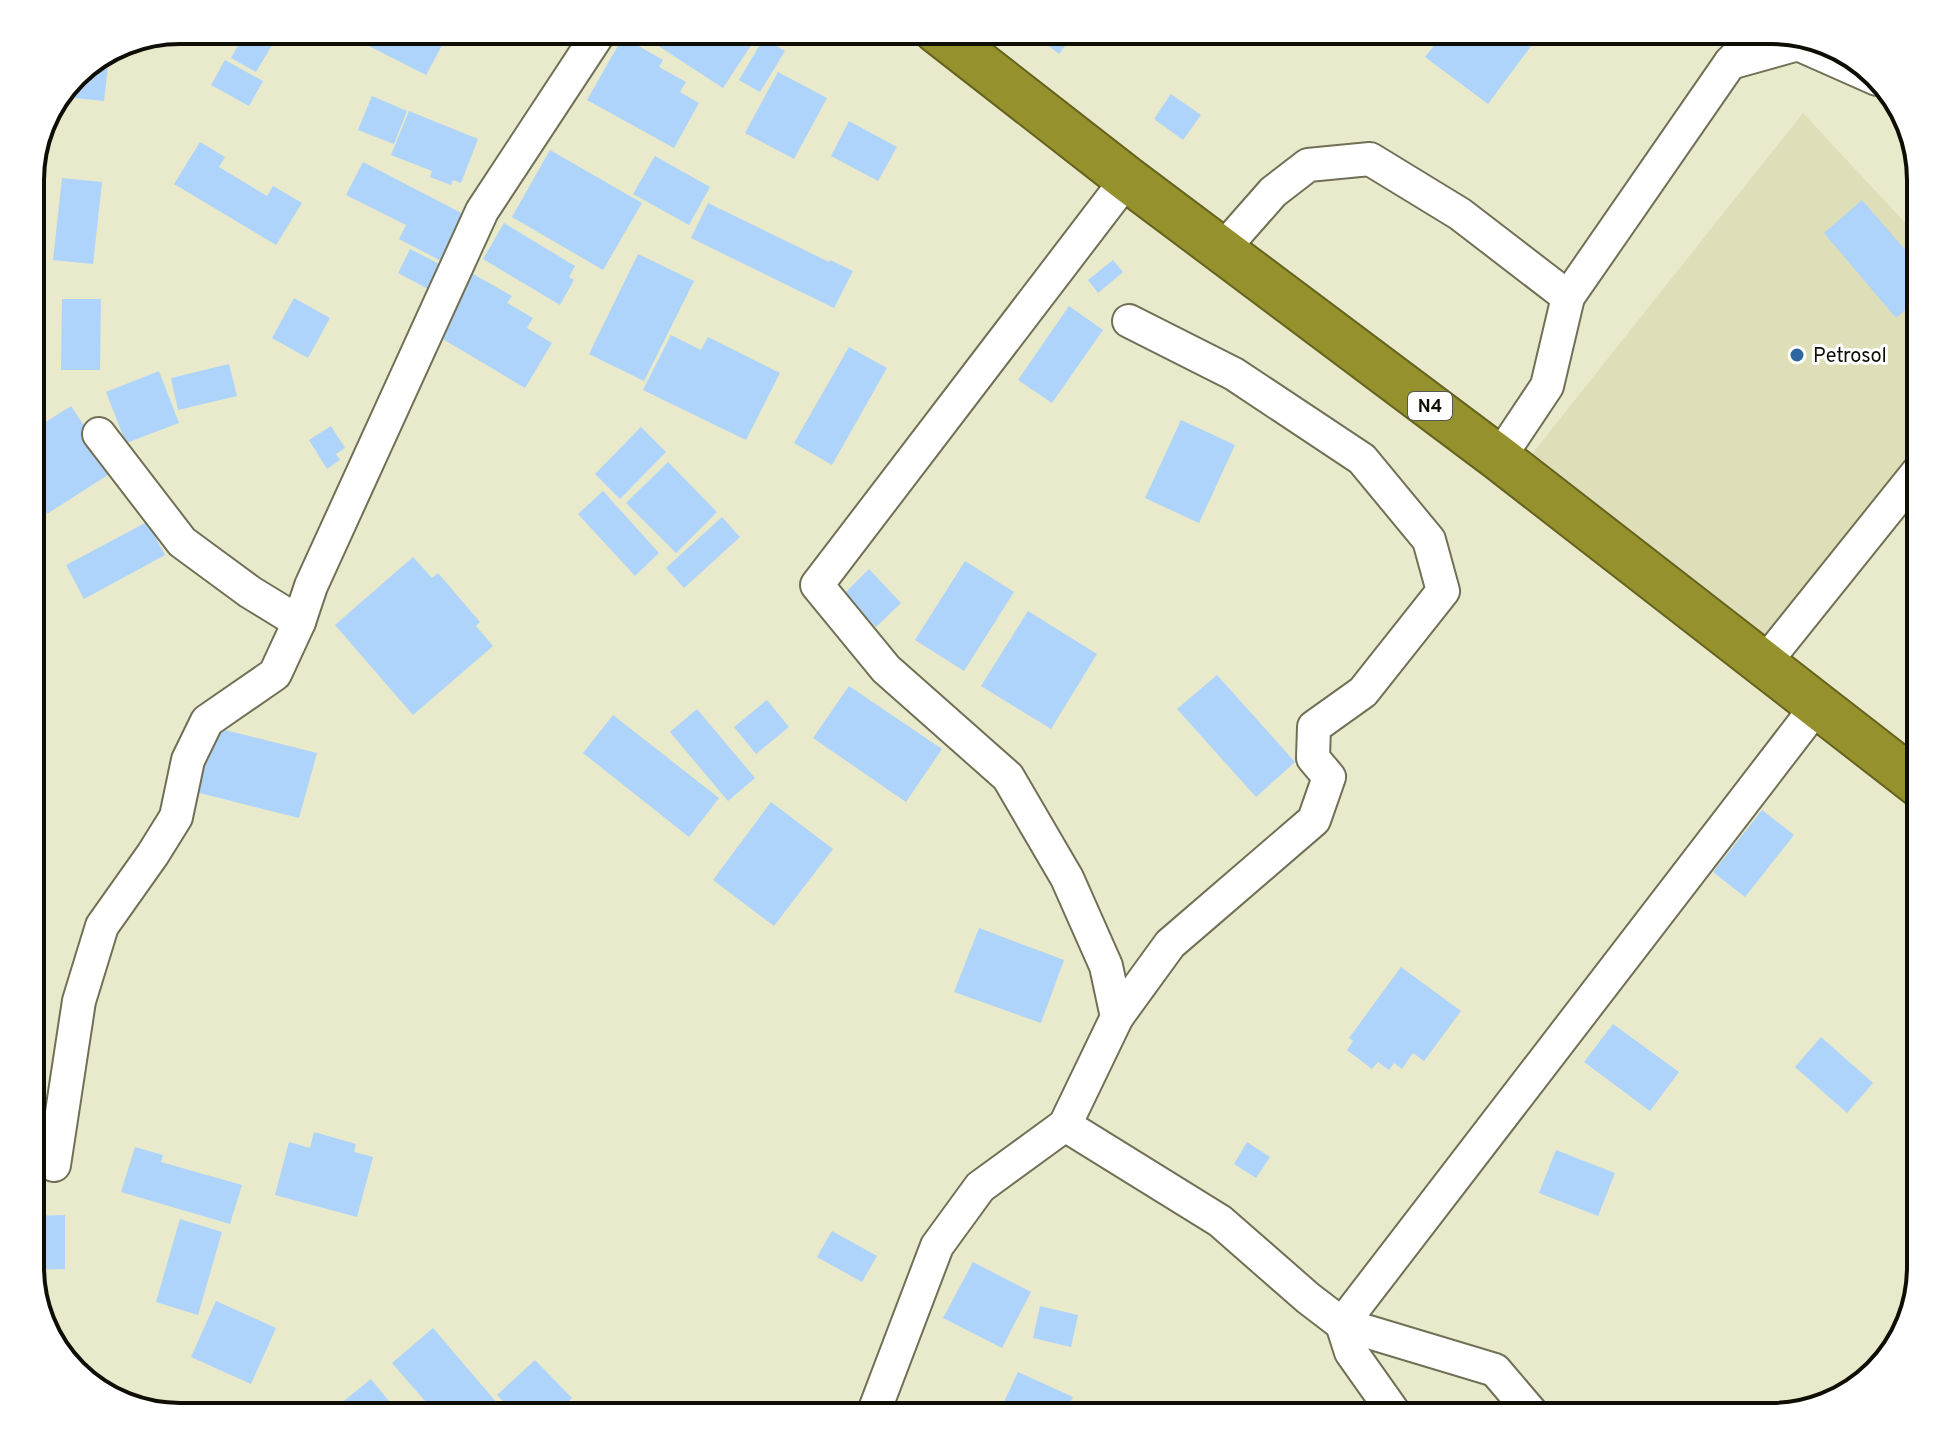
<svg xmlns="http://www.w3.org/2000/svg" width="1951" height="1447" font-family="Overpass,sans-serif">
	<rect width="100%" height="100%" fill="#e9e9cb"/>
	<path fill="#dedeb8" d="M1803 113 1921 240V448L1764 640 1532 454Z"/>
	<g fill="#afd4fb">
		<path d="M247 30H281L256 72 231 58Z"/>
		<path d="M365 30H434L446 38 426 75 359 41Z"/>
		<path d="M502 30H523L516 39Z"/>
		<path d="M634 30H761L723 88Z"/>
		<path d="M1047 30H1077L1059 54 1040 39Z"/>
		<path d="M1446 30H1543L1488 104 1425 57Z"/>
		<path d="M623 37 663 60 659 67 686 82 680 92 699 103 674 148 587 100Z"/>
		<path d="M764 38 785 51 760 92 739 80Z"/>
		<path d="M109 57 104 101 66 97 67 85 81 68Z"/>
		<path d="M225 60 263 81 249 106 211 85Z"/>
		<path d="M778 72 827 98 794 159 745 133Z"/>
		<path d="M1171 94 1201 115 1183 140 1154 119Z"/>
		<path d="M372 96 407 111 394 144 358 130Z"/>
		<path d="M409 111 478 139 461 183 453 180 451 185 430 177 432 171 391 155Z"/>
		<path d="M849 121 897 147 878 181 831 156Z"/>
		<path d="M200 142 225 157 219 167 267 196 273 186 302 203 276 245 174 184Z"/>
		<path d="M550 150 642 203 603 270 512 217Z"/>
		<path d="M655 156 710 187 689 225 633 194Z"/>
		<path d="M363 162 471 218 447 264 399 239 406 225 346 195Z"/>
		<path d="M62 178 102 182 93 264 53 260Z"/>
		<path d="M1862 200 1921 268V297L1896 318 1824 233Z"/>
		<path d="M708 203 829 262 830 260 853 271 834 308 691 238Z"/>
		<path d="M504 223 575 266 569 277 574 280 560 305 483 259Z"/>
		<path d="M410 249 441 265 428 289 398 273Z"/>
		<path d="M638 254 694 281 644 381 589 354Z"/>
		<path d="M1113 260 1123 272 1098 293 1088 280Z"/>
		<path d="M473 274 512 296 507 303 533 318 527 328 552 343 525 388 436 335Z"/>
		<path d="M294 298 330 318 308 358 272 338Z"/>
		<path d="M62 299H101L100 370H61Z"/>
		<path d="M1069 306 1103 330 1052 403 1018 380Z"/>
		<path d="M671 335 701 350 708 337 780 373 746 440 643 390Z"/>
		<path d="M849 347 887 368 832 465 794 443Z"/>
		<path d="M229 364 237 396 178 410 171 378Z"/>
		<path d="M159 371 179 423 126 443 106 392Z"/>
		<path d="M71 406 114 471 47 514 30 489V432Z"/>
		<path d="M1181 420 1235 445 1199 523 1145 498Z"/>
		<path d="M331 426 345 448 336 454 340 460 327 469 309 440Z"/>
		<path d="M641 427 666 452 620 499 595 474Z"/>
		<path d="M668 462 717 512 676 553 626 503Z"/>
		<path d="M1921 474V511L1903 495Z"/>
		<path d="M603 491 659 553 635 576 578 514Z"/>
		<path d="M1921 511V533L1910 524Z"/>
		<path d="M722 517 740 537 684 588 666 568Z"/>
		<path d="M147 522 165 555 84 599 66 565Z"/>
		<path d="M413 557 432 578 438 573 480 622 476 626 493 646 413 715 335 625Z"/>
		<path d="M965 561 1014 592 964 671 915 640Z"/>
		<path d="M869 569 901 603 876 627 844 594Z"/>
		<path d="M1028 611 1097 654 1051 729 981 686Z"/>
		<path d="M1217 675 1295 762 1256 797 1177 709Z"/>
		<path d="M849 686 942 749 906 802 813 738Z"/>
		<path d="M767 700 789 727 756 754 734 727Z"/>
		<path d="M697 709 755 778 728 801 670 732Z"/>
		<path d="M613 715 719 798 689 837 583 753Z"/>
		<path d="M209 726 317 753 299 818 192 791Z"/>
		<path d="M771 802 833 849 774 926 713 880Z"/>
		<path d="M1762 810 1794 835 1745 897 1713 872Z"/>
		<path d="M979 928 1064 960 1041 1023 954 992Z"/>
		<path d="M1401 967 1461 1011 1424 1061 1413 1053 1402 1069 1394 1063 1389 1070 1378 1062 1372 1069 1347 1050 1353 1041 1349 1038Z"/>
		<path d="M1613 1024 1679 1072 1650 1111 1584 1062Z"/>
		<path d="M1821 1037 1873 1083 1847 1113 1795 1067Z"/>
		<path d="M314 1132 356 1144 354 1152 373 1157 357 1217 275 1195 289 1142 310 1148Z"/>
		<path d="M1247 1142 1270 1157 1256 1178 1234 1164Z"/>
		<path d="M135 1147 163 1155 161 1162 242 1185 230 1224 121 1192Z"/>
		<path d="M1556 1150 1615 1173 1598 1216 1539 1193Z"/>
		<path d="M65 1215V1269L30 1270V1216Z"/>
		<path d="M180 1219 222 1232 198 1315 156 1302Z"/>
		<path d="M832 1231 877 1256 862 1282 817 1257Z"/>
		<path d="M973 1262 1031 1292 1002 1348 943 1318Z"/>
		<path d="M216 1301 276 1328 251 1384 191 1357Z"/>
		<path d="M1040 1306 1078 1315 1071 1347 1033 1338Z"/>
		<path d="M433 1328 509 1417H439L392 1363Z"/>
		<path d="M535 1360 572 1398 552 1417H518L497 1395Z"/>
		<path d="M1018 1372 1073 1397 1064 1417H997Z"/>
		<path d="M371 1379 402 1417H332L329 1413Z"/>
	</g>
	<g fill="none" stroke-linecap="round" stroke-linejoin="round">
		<defs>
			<g id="minor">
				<path d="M1730 63 1798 44 1877 79"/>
				<path d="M1222 250 1273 192 1308 165 1370 159 1460 214 1568 297"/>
				<path d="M99 434 182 542 250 592 299 622 311 586 482 211 601 30"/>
				<path d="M1499 458 1547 386 1568 297 1730 63 1761 30"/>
				<path d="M1763 665 1921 468"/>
				<path d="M1117 1017 1170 944 1314 820 1329 777 1313 758 1314 727 1363 692 1443 591 1429 540 1362 459 1234 374 1129 321"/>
				<path d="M1065 1125 1220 1221 1308 1298 1342 1324 1495 1370 1535 1417"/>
				<path d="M54 1165 79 1001 102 926 153 854 176 817 188 760 207 721 275 674 299 622"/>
				<path d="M872 1417 937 1246 980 1187 1065 1125 1117 1017 1106 966 1067 878 1008 777 886 669 817 585 1127 179"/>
				<path d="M1397 1417 1351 1352 1342 1324 1817 706"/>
			</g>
			<path id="highway" d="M936 30 1127 179 1499 458 1921 786"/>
		</defs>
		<use href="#minor" stroke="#717056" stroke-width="36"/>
		<use href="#highway" stroke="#66631e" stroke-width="48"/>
		<use href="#minor" stroke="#fff" stroke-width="32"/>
		<use href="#highway" stroke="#95912c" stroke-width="44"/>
	</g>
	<circle fill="#2c689f" stroke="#fff" stroke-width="3" cx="1797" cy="355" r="8"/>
	<g text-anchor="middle" stroke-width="6" stroke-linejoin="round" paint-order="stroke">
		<rect fill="#fff" stroke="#575650" stroke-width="2" x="1408" y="392" width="44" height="28" rx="6"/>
		<g font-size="18" font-weight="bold" fill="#0f0e05">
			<text x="1430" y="412">N4</text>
		</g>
		<g font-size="20" fill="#0f0e05" stroke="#fff" text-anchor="start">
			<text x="1813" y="362">Petrosol</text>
		</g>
	</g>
	<path d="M0 0H1951V1447H0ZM180 44H1771A136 136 0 0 1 1907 180V1267A136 136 0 0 1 1771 1403H180A136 136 0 0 1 44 1267V180A136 136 0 0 1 180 44Z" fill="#fff" fill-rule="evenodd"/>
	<path fill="none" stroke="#0f0e05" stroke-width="4" d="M180 44H1771A136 136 0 0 1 1907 180V1267A136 136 0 0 1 1771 1403H180A136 136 0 0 1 44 1267V180A136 136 0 0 1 180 44Z"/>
</svg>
